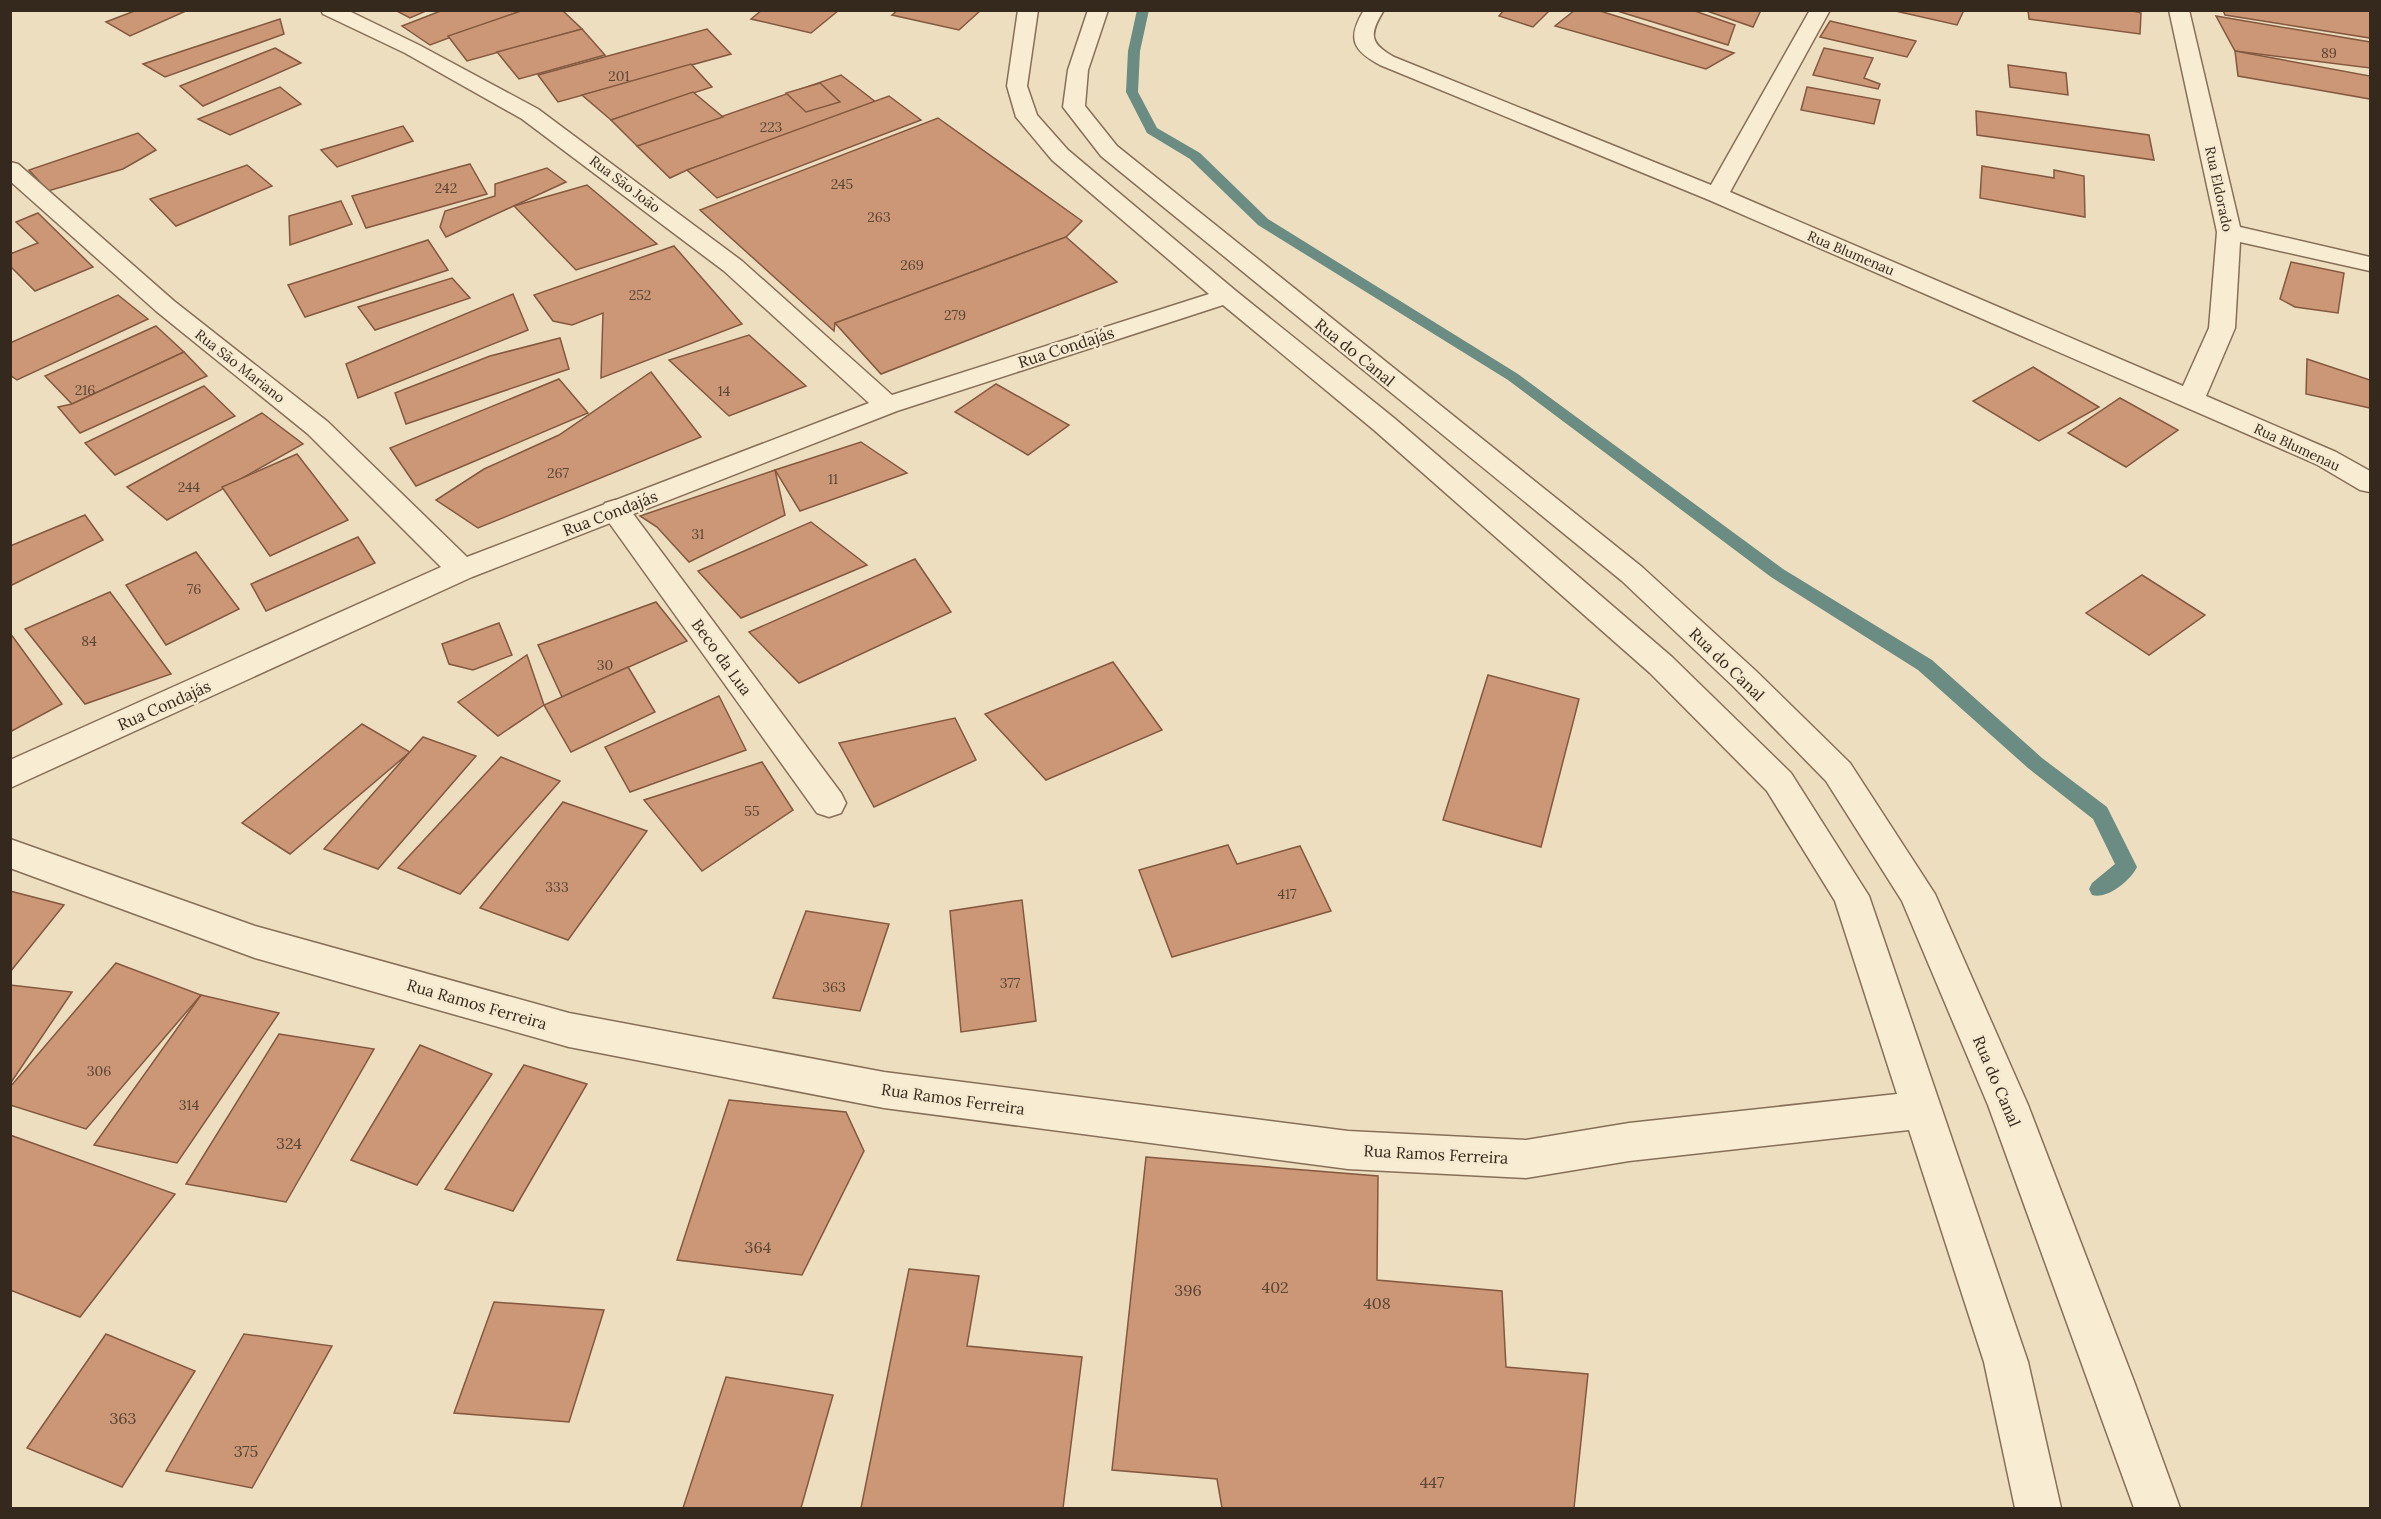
<svg xmlns="http://www.w3.org/2000/svg" width="2381" height="1519" font-family="Lora,serif">
	<rect width="100%" height="100%" fill="#eddebf"/>
	<g fill="none" stroke-linecap="round" stroke-linejoin="round">
		<path fill="#6a8c83" fill-rule="evenodd" d="M1137 10H1149L1140 51 1138 92 1157 128 1200 153 1268 219 1518 374 1783 569 1932 660 2042 758 2107 807 2137 867C2131 880 2107 900 2092 895L2089 889 2092 883 2115 864 2093 819 2028 768 1918 670 1771 577 1508 380 1258 225 1190 159 1147 133 1126 92 1128 51Z"/>
	</g>
	<g fill="#cb9776" stroke="#84583e" stroke-width="1.5">
		<path d="M137 10H188L130 36 106 22Z"/>
		<path d="M395 10H428L410 18Z"/>
		<path d="M443 10H520L521 11 430 45 402 26Z"/>
		<path d="M562 10 582 29 467 61 448 36 521 11Z"/>
		<path d="M762 10H839L811 33 751 19Z"/>
		<path d="M898 10H981L959 30 892 15Z"/>
		<path d="M1504 10H1550L1533 27 1499 16Z"/>
		<path d="M1575 10H1597L1734 53 1706 69 1555 26Z"/>
		<path d="M1614 10H1692L1735 25 1728 45Z"/>
		<path d="M1704 10H1761L1753 27Z"/>
		<path d="M1891 10H1964L1957 25Z"/>
		<path d="M2028 10H2129L2141 13 2140 34 2029 19Z"/>
		<path d="M2223 10 2370 11V38L2225 15Z"/>
		<path d="M2216 16 2370 42V68L2235 51Z"/>
		<path d="M280 19 284 34 165 77 143 64Z"/>
		<path d="M1830 21 1916 41 1907 57 1820 37Z"/>
		<path d="M582 29 605 55 519 79 497 52Z"/>
		<path d="M707 29 731 54 558 102 538 75Z"/>
		<path d="M275 48 301 63 203 106 180 86Z"/>
		<path d="M1824 48 1873 58 1864 78 1880 84 1878 89 1813 75Z"/>
		<path d="M2235 51 2370 76V99L2238 76Z"/>
		<path d="M691 64 712 87 611 120 582 95Z"/>
		<path d="M2008 65 2066 73 2068 95 2010 87Z"/>
		<path d="M841 75 877 103 687 170 670 178 637 146Z"/>
		<path d="M820 83 840 102 806 112 786 93Z"/>
		<path d="M280 87 301 104 230 135 198 119Z"/>
		<path d="M1807 87 1880 100 1874 124 1801 110Z"/>
		<path d="M693 92 723 117 637 146 611 120Z"/>
		<path d="M889 96 921 120 717 198 687 170Z"/>
		<path d="M1976 111 2149 135 2154 160 1977 135Z"/>
		<path d="M938 118 1082 221 1066 237 835 323 834 331 700 210Z"/>
		<path d="M403 126 413 141 337 167 321 150Z"/>
		<path d="M138 133 156 150 123 169 48 191 29 170Z"/>
		<path d="M470 164 487 194 366 228 352 196Z"/>
		<path d="M247 165 272 186 176 226 150 199Z"/>
		<path d="M1982 166 2054 178V170L2084 176 2085 217 1980 198Z"/>
		<path d="M547 168 566 182 446 237 440 227 445 211 495 196V184Z"/>
		<path d="M587 185 657 244 576 270 514 206Z"/>
		<path d="M341 201 352 224 290 245 289 216Z"/>
		<path d="M38 213 93 267 35 291 10 266V254L38 243 16 222Z"/>
		<path d="M1066 237 1117 282 881 374 835 323Z"/>
		<path d="M428 240 448 270 305 317 288 285Z"/>
		<path d="M674 246 742 324 601 378 603 313 572 325 553 321 534 295Z"/>
		<path d="M2291 262 2344 273 2338 313 2295 307 2280 299Z"/>
		<path d="M452 278 470 298 375 330 358 307Z"/>
		<path d="M513 294 528 330 358 398 346 364Z"/>
		<path d="M118 295 148 319 17 380 10 375V343Z"/>
		<path d="M156 326 184 352 72 404 45 376Z"/>
		<path d="M749 335 806 386 729 416 669 360Z"/>
		<path d="M560 338 569 369 406 424 395 393 490 356Z"/>
		<path d="M184 352 207 376 80 433 58 407 72 404Z"/>
		<path d="M2307 359 2370 380V408L2306 394Z"/>
		<path d="M2033 367 2099 407 2039 441 1973 401Z"/>
		<path d="M651 372 701 437 478 528 436 500 484 469 559 435Z"/>
		<path d="M559 379 588 413 416 486 390 448Z"/>
		<path d="M996 384 1069 425 1028 455 955 412Z"/>
		<path d="M204 386 235 416 115 475 85 443Z"/>
		<path d="M2120 398 2178 430 2126 467 2068 433Z"/>
		<path d="M262 413 303 444 167 520 127 487Z"/>
		<path d="M861 442 907 473 800 511 775 470Z"/>
		<path d="M297 454 348 520 270 556 222 487Z"/>
		<path d="M775 470 785 515 689 562 657 527 640 516Z"/>
		<path d="M85 515 103 540 10 586V546Z"/>
		<path d="M811 522 867 565 741 618 698 571Z"/>
		<path d="M358 537 375 563 266 611 251 584Z"/>
		<path d="M196 552 239 609 166 645 126 585Z"/>
		<path d="M915 559 951 612 799 683 749 632Z"/>
		<path d="M2142 575 2205 615 2149 655 2086 613Z"/>
		<path d="M110 592 171 674 85 704 25 629Z"/>
		<path d="M656 602 687 641 562 697 538 645Z"/>
		<path d="M499 623 512 655 473 670 449 664 442 644Z"/>
		<path d="M10 633 62 704 10 732Z"/>
		<path d="M527 655 544 705 498 736 458 702Z"/>
		<path d="M1113 662 1162 730 1046 780 985 714Z"/>
		<path d="M628 667 655 712 571 752 544 705Z"/>
		<path d="M1488 675 1579 699 1541 847 1443 820Z"/>
		<path d="M719 696 746 750 630 792 605 747Z"/>
		<path d="M955 718 976 760 874 807 839 743Z"/>
		<path d="M362 724 410 752 290 854 242 823Z"/>
		<path d="M423 737 476 756 378 869 324 849Z"/>
		<path d="M501 757 560 781 460 894 398 868Z"/>
		<path d="M762 762 793 810 702 871 644 800Z"/>
		<path d="M563 802 647 831 568 940 480 908Z"/>
		<path d="M1228 845 1237 864 1300 846 1331 911 1172 957 1139 870Z"/>
		<path d="M10 891 64 905 10 972Z"/>
		<path d="M1022 900 1036 1021 961 1032 950 911Z"/>
		<path d="M806 911 889 924 860 1011 773 998Z"/>
		<path d="M116 963 201 995 86 1129 10 1105V1087Z"/>
		<path d="M10 985 72 992 10 1084Z"/>
		<path d="M201 995 279 1013 177 1163 94 1145Z"/>
		<path d="M279 1034 374 1049 286 1202 186 1184Z"/>
		<path d="M420 1045 492 1074 417 1185 351 1160Z"/>
		<path d="M524 1065 587 1084 513 1211 445 1189Z"/>
		<path d="M729 1100 846 1112 864 1151 802 1275 677 1260Z"/>
		<path d="M10 1135 175 1194 80 1317 10 1290Z"/>
		<path d="M1146 1157 1378 1176 1377 1280 1502 1291 1506 1367 1588 1374 1574 1508H1222L1217 1479 1112 1470Z"/>
		<path d="M909 1269 979 1276 967 1346 1082 1357 1063 1508H861Z"/>
		<path d="M494 1302 604 1310 569 1422 454 1413Z"/>
		<path d="M106 1334 195 1371 122 1487 27 1448Z"/>
		<path d="M244 1334 332 1346 252 1488 166 1471Z"/>
		<path d="M726 1377 833 1395 801 1508H683Z"/>
	</g>
	<g fill="none" stroke-linecap="round" stroke-linejoin="round">
		<defs>
			<path id="lane" d="M615 500 625 503 841 793 846 803 841 813 829 817 817 813 605 517 601 510 605 503Z"/>
			<g id="street">
				<path d="M321 10H347L419 45 538 109 742 261 892 395 1209 294 1052 160 1016 117 1007 86 1018 10H1038L1027 86 1037 115 1068 150 1236 291 1394 418 1672 657 1791 773 1869 896 2028 1362 2061 1508H2015L1984 1362 1909 1130 1629 1161 1526 1178 1348 1169 884 1108 569 1047 255 958 10 868V839L255 926 569 1013 884 1072 1348 1131 1526 1140 1629 1123 1897 1094 1835 901 1767 791 1650 673 1374 430 1223 305 897 411 472 577 10 788V760L441 567 308 434 156 311 10 181V162L18 164 174 301 328 422 467 557 869 403 724 271 522 119 405 53 323 14Z"/>
				<path d="M1088 10H1108L1088 70 1085 106 1117 146 1642 567 1756 671 1850 763 1935 894 2028 1105 2135 1384 2180 1508H2134L1988 1105 1902 901 1826 781 1734 687 1622 581 1101 156 1063 107 1068 70Z"/>
				<path d="M1364 10H1384C1369 34 1369 43 1394 57L1711 185 1810 10H1830L1730 192 2183 386 2209 328 2217 232 2169 10H2189L2240 227 2370 257V271L2240 242 2235 328 2206 396 2336 452 2370 471V492L2360 490 2316 464 1709 200 1380 65C1352 50 1347 38 1364 10Z"/>
			</g>
		</defs>
		<use href="#lane" stroke="#866f58" stroke-width="3"/>
		<use href="#street" stroke="#866f58" stroke-width="3"/>
		<use href="#lane" fill="#f8ecd2" fill-rule="evenodd"/>
		<use href="#street" fill="#f8ecd2" fill-rule="evenodd"/>
	</g>
	<g text-anchor="middle" stroke-width="5" stroke-linejoin="round" paint-order="stroke">
		<g font-size="14" fill="#5a4432">
			<text x="2329" y="58">89</text>
			<text x="619" y="81">201</text>
			<text x="771" y="132">223</text>
			<text x="842" y="189">245</text>
			<text x="446" y="193">242</text>
			<text x="879" y="222">263</text>
			<text x="912" y="270">269</text>
			<text x="640" y="300">252</text>
			<text x="955" y="320">279</text>
			<text x="85" y="395">216</text>
			<text x="724" y="396">14</text>
			<text x="558" y="478">267</text>
			<text x="833" y="484">11</text>
			<text x="189" y="492">244</text>
			<text x="698" y="539">31</text>
			<text x="194" y="594">76</text>
			<text x="89" y="646">84</text>
			<text x="605" y="670">30</text>
			<text x="752" y="816">55</text>
			<text x="557" y="892">333</text>
			<text x="1287" y="899">417</text>
			<text x="1010" y="988">377</text>
			<text x="834" y="992">363</text>
			<text x="99" y="1076">306</text>
			<text x="189" y="1110">314</text>
		</g>
		<g font-size="14" fill="#35281c" stroke="#f5e9cf">
			<text transform="translate(625 184) rotate(37)" y="5">Rua São João</text>
			<text transform="translate(2219 189) rotate(78)" y="5">Rua Eldorado</text>
			<text transform="translate(1851 253) rotate(23)" y="5">Rua Blumenau</text>
			<text transform="translate(240 366) rotate(38)" y="5">Rua São Mariano</text>
			<text transform="translate(2297 447) rotate(25)" y="5">Rua Blumenau</text>
		</g>
		<g font-size="16" fill="#35281c" stroke="#f5e9cf">
			<text transform="translate(1066 347) rotate(-18)" y="6">Rua Condajás</text>
			<text transform="translate(1355 352) rotate(39)" y="6">Rua do Canal</text>
			<text transform="translate(610 513) rotate(-21)" y="6">Rua Condajás</text>
			<text transform="translate(722 657) rotate(54)" y="6">Beco da Lua</text>
			<text transform="translate(1727 664) rotate(44)" y="6">Rua do Canal</text>
			<text transform="translate(164 705) rotate(-24)" y="6">Rua Condajás</text>
			<text transform="translate(477 1004) rotate(16)" y="6">Rua Ramos Ferreira</text>
			<text transform="translate(1997 1081) rotate(67)" y="6">Rua do Canal</text>
			<text transform="translate(953 1099) rotate(8)" y="6">Rua Ramos Ferreira</text>
			<text transform="translate(1436 1154) rotate(3)" y="6">Rua Ramos Ferreira</text>
		</g>
		<g font-size="16" fill="#5a4432">
			<text x="289" y="1149">324</text>
			<text x="758" y="1253">364</text>
			<text x="1275" y="1293">402</text>
			<text x="1188" y="1296">396</text>
			<text x="1377" y="1309">408</text>
			<text x="123" y="1424">363</text>
			<text x="246" y="1457">375</text>
			<text x="1432" y="1488">447</text>
		</g>
	</g>
	<rect width="2381" height="1519" fill="none" stroke="#35281c" stroke-width="24"/>
</svg>
